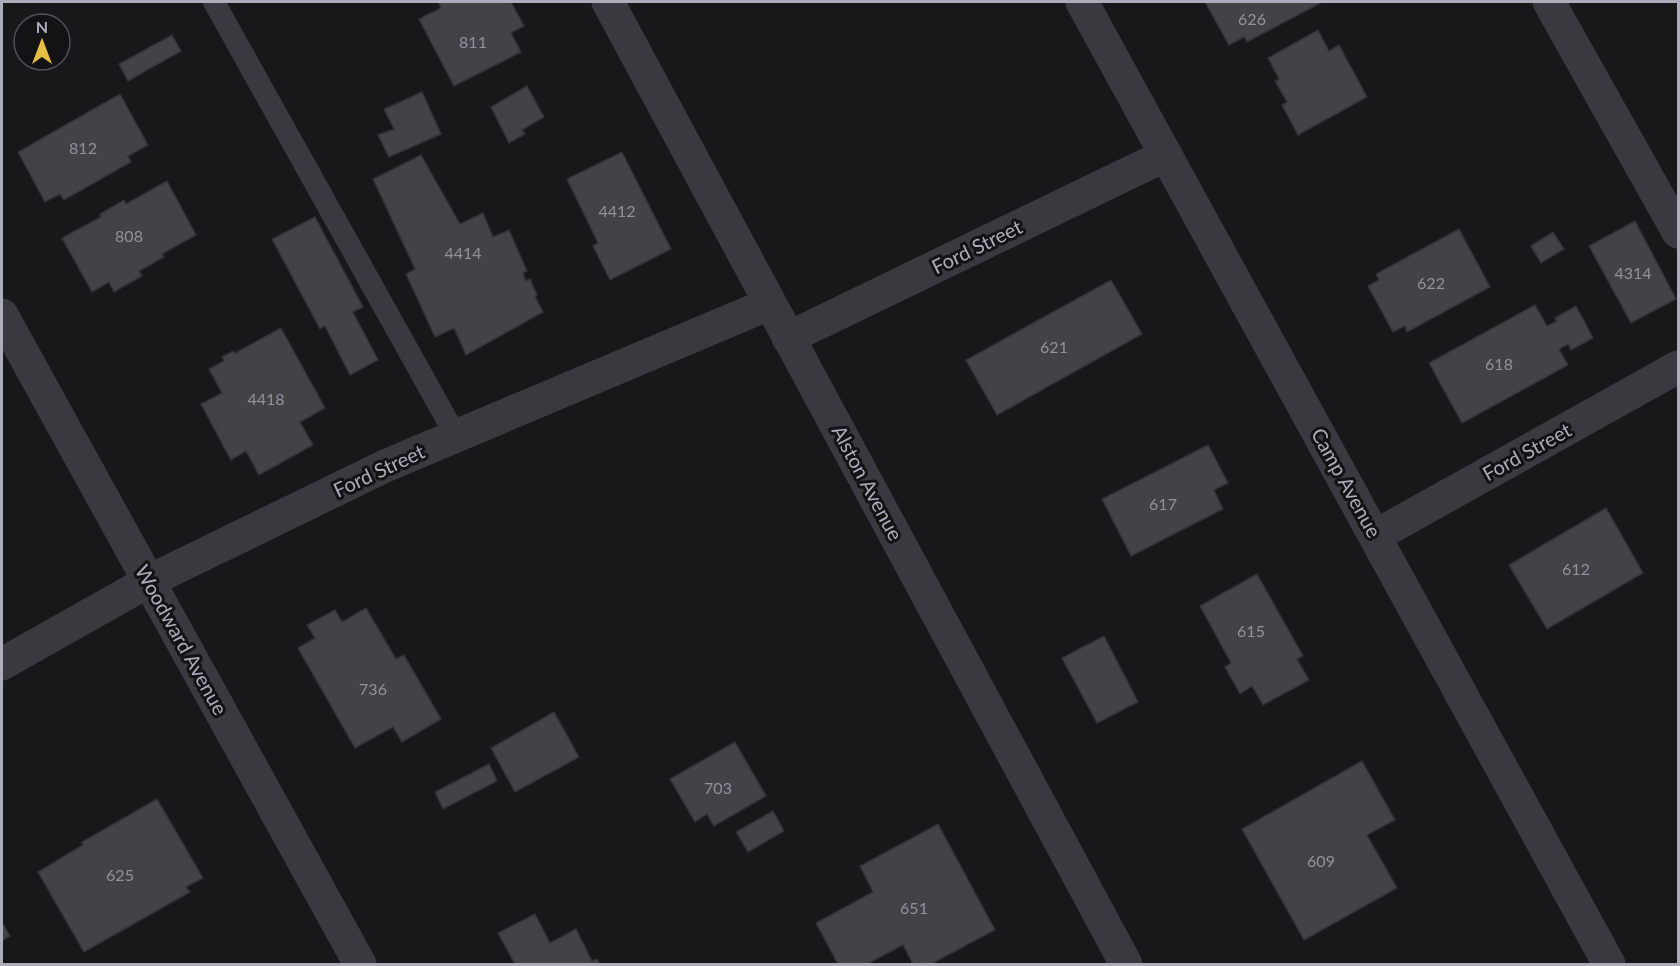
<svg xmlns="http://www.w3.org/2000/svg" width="1680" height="966" font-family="Lato,sans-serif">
	<rect width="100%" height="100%" fill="#18181a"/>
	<g fill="#424347" stroke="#323236" stroke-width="1.5">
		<path d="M438 2H511L524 26 511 33 521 52 454 86 419 19 441 8Z"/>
		<path d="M1205 2H1322L1247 42 1244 37 1229 45Z"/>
		<path d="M1318 30 1329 51 1339 45 1367 97 1298 135 1282 105 1287 102 1275 81 1279 79 1268 58Z"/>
		<path d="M172 35 181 51 128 81 119 64Z"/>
		<path d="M527 86 544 117 522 130 525 134 509 143 491 107Z"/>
		<path d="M422 92 441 134 389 157 378 135 394 129 384 109Z"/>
		<path d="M120 94 148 145 128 156 131 162 64 200 60 194 45 202 18 152Z"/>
		<path d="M622 152 671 249 610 280 593 246 598 243 567 179Z"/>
		<path d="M421 155 460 224 483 213 493 237 509 230 527 271 523 273 526 281 530 279 537 295 535 296 543 312 466 355 454 328 435 337 406 274 415 269 373 179Z"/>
		<path d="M167 181 196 235 162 254 164 257 139 271 142 276 114 292 109 282 92 292 62 238 101 217 100 214 124 200 126 204Z"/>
		<path d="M315 217 363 307 353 312 378 360 350 375 325 326 320 329 272 239Z"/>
		<path d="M1635 221 1676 299 1631 323 1589 246Z"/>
		<path d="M1459 229 1490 287 1407 332 1405 326 1393 332 1368 286 1379 280 1376 274Z"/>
		<path d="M1553 232 1564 249 1541 263 1531 246Z"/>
		<path d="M1111 280 1142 334 997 415 966 360Z"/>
		<path d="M1535 305 1547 326 1557 321 1555 318 1576 306 1593 338 1571 350 1568 344 1559 349 1568 365 1462 423 1429 363Z"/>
		<path d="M281 328 325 408 300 422 313 445 259 475 246 451 231 460 201 404 222 393 209 369 224 361 222 357 233 351 235 353Z"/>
		<path d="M1208 445 1228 483 1214 490 1223 509 1131 556 1102 499Z"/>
		<path d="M1606 508 1643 573 1547 629 1509 565Z"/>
		<path d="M1257 574 1303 656 1297 659 1309 680 1263 705 1252 686 1240 694 1225 667 1231 663 1200 606Z"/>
		<path d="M366 608 396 659 404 655 441 719 402 742 393 727 355 748 298 648 315 638 307 625 335 610 342 622Z"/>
		<path d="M1104 636 1138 702 1097 723 1062 658Z"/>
		<path d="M554 712 579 757 515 792 491 748Z"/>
		<path d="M735 742 766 796 714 826 707 814 695 822 670 779Z"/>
		<path d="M1362 761 1395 820 1367 835 1397 888 1304 940 1242 829Z"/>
		<path d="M489 764 497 781 443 809 435 792Z"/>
		<path d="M157 799 203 878 186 887 190 892 84 952 38 872 83 845 82 842Z"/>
		<path d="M773 811 784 831 748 852 736 832Z"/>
		<path d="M938 824 995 930 931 964H913L903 945 867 964H838L816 923 873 892 860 866Z"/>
		<path d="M535 914 550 943 576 929 592 961 597 959 600 964H515L498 933Z"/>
		<path d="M2 922 10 936 2 941Z"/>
	</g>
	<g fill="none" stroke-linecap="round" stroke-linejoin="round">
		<path stroke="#393a3f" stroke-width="22" d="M214 2 456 436"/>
		<g stroke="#393a3f" stroke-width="33">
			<path d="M608 2 1126 964"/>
			<path d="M1082 2 1609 964"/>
			<path d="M1549 2 1678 232"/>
			<path d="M2 315 360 964"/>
			<path d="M788 338 1166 155"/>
			<path d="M1375 536 1678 367"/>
			<path d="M2 664 149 581 385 466 769 304"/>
		</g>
	</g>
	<g text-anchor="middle" stroke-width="6" stroke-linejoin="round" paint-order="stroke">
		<g font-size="16" fill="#91939c">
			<text x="1252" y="25">626</text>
			<text x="473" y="48">811</text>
			<text x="83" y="154">812</text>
			<text x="617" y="217">4412</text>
			<text x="129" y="242">808</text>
			<text x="463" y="259">4414</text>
			<text x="1633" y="279">4314</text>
			<text x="1431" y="289">622</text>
			<text x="1054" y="353">621</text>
			<text x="1499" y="370">618</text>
			<text x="266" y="405">4418</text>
			<text x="1163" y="510">617</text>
			<text x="1576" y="575">612</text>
			<text x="1251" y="637">615</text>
			<text x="373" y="695">736</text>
			<text x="718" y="794">703</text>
			<text x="1321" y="867">609</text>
			<text x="120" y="881">625</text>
			<text x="914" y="914">651</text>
		</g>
		<g font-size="20" fill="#abaeb9" stroke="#131315">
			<text transform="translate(977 247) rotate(-26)" y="7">Ford Street</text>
			<text transform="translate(1527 452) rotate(-29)" y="7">Ford Street</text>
			<text transform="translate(379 471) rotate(-25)" y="7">Ford Street</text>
			<text transform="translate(867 483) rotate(62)" y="7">Alston Avenue</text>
			<text transform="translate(1346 483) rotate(61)" y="7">Camp Avenue</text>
			<text transform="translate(181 640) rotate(61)" y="7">Woodward Avenue</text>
		</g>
	</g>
	<rect width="1680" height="966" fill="none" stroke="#abaeb9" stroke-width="6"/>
	<g transform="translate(42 42)"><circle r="28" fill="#131315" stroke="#505157" stroke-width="1.5"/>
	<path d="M0-4.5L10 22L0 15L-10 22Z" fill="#e5be44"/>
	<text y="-9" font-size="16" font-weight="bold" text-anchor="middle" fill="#abaeb9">N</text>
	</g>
</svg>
